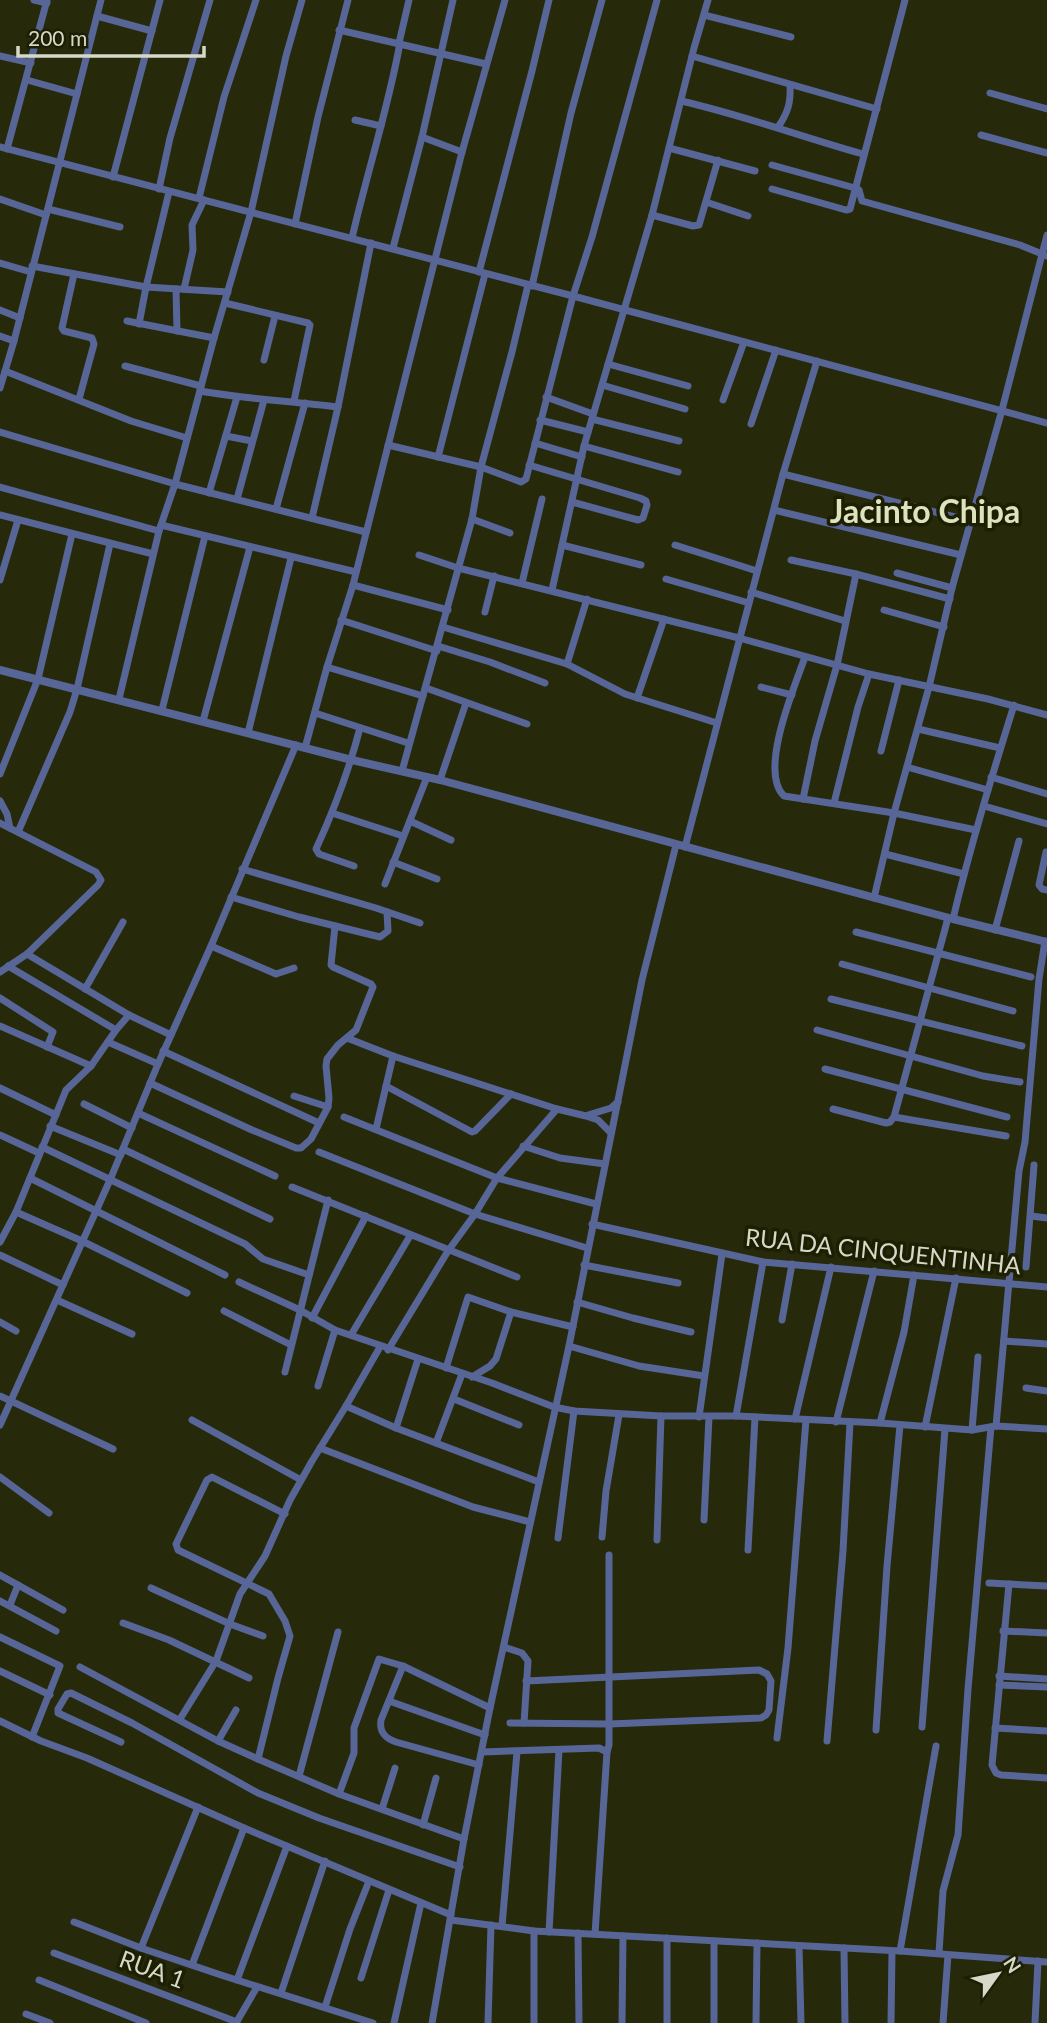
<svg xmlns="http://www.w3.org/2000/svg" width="1047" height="2023" font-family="Lato,sans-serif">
	<rect width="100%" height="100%" fill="#26290a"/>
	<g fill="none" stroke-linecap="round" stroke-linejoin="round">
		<g stroke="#586597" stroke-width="7">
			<path d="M34 0 47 3"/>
			<path d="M704 15 791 37"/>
			<path d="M97 16 152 31"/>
			<path d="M339 30 486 64"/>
			<path d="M399 43 409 0"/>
			<path d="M0 56 31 63"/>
			<path d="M692 56 877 109"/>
			<path d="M27 80 77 94"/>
			<path d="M990 93 1047 109"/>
			<path d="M681 101C743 115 802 137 863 154"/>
			<path d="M355 120 381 126"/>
			<path d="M778 127C788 113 791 102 790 85"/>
			<path d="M981 135 1047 153"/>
			<path d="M422 137 462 152"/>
			<path d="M0 147 573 296 1047 423"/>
			<path d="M669 148 755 171"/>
			<path d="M7 149 47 0"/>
			<path d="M772 165 855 188 859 190 862 201 1020 245 1047 256"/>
			<path d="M113 177 160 0"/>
			<path d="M159 189 170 138 210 0"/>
			<path d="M772 189 846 210 850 209 905 0"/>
			<path d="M199 198 224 97 256 0"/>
			<path d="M0 199 46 215"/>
			<path d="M706 202 748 216"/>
			<path d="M48 209 120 227"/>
			<path d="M652 215 693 226 699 225 718 160"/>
			<path d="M295 224 318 117 348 0"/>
			<path d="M352 238C367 173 388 109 400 43"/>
			<path d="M393 248 422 137 453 0"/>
			<path d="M0 263 31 272"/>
			<path d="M32 266 146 287 228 292"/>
			<path d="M479 272 532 71 549 0"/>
			<path d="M74 274 62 328 64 331 92 338 94 344 79 399"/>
			<path d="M532 286 571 113 602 0"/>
			<path d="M176 289 177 331"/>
			<path d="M184 289 193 250 192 225 204 200"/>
			<path d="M225 303 308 323 310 325 294 401"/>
			<path d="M0 310 20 318"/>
			<path d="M127 321 214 338"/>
			<path d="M139 324 146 287 169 192"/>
			<path d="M0 336 14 341"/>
			<path d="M264 360 275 316"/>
			<path d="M608 364 688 386"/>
			<path d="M125 366 201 386"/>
			<path d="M5 371 131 421 187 438"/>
			<path d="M602 385 685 409"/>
			<path d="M0 388 14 341 101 0"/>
			<path d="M200 391C245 399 291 401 338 407"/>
			<path d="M546 397 593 414"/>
			<path d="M723 400 744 342"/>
			<path d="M592 419 679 441"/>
			<path d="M540 420 588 432"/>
			<path d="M751 424 776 350"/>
			<path d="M0 432 175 484 366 532"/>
			<path d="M226 436 252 441"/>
			<path d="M535 443 582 457"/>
			<path d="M388 445 481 467 521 482 526 479 573 296 592 237 657 0"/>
			<path d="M584 446 678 472"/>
			<path d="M438 457 485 274"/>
			<path d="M529 465 640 498 646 501 647 505 643 518 638 520 572 502"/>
			<path d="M783 474 971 521"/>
			<path d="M0 487 159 531"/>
			<path d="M209 493 237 397"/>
			<path d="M237 499 264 400"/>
			<path d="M276 509 305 403"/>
			<path d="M774 510 961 555"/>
			<path d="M0 515 153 554"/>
			<path d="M312 518 338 407 371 243"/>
			<path d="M472 519 510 533"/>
			<path d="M161 525 356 572"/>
			<path d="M562 545 641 565"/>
			<path d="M675 545 757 571"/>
			<path d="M419 555 458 568 739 638 869 674 988 699 1047 715"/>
			<path d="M791 560 856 574 950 599"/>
			<path d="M897 573 952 588"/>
			<path d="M666 579 749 603"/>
			<path d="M0 580 18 520"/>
			<path d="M522 583 542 499"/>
			<path d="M353 585 448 610"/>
			<path d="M552 590 584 446 652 215 694 48 708 0"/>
			<path d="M751 592 845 621"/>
			<path d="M884 610 944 627"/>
			<path d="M485 612 494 576"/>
			<path d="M341 620 437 651"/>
			<path d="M443 627 567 664 625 694 717 723"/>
			<path d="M438 646 490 662 545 683"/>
			<path d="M805 657C795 686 758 771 784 796L894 813 976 830"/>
			<path d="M567 664 587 599"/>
			<path d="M327 667 423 696"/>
			<path d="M761 687 792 695"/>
			<path d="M426 688 527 724"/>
			<path d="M637 698 664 619"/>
			<path d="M119 699 159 531 175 484 214 338 251 212 286 56 302 0"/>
			<path d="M162 710 205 536"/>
			<path d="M315 713 408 743"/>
			<path d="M203 721 250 547"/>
			<path d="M918 729 1000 748"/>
			<path d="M248 733 291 558"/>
			<path d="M305 748 327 667 353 585 462 152 505 0"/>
			<path d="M881 751 899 680"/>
			<path d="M907 767 988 790"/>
			<path d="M402 771 472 519 481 467 512 352 528 285"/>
			<path d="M0 774 38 679 72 534"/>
			<path d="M991 777 1047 794"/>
			<path d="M440 780 466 703"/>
			<path d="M803 799 815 741 837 665 856 574"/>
			<path d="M0 801 7 814 10 828"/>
			<path d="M834 803 858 707 869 674"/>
			<path d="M984 806 1047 824"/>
			<path d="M332 813 403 836"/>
			<path d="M410 821 451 840"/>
			<path d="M0 823 96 872 101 880 98 885 27 954 0 972"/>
			<path d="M18 832 70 712 77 689 110 544"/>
			<path d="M685 847 783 474 817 361"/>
			<path d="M1046 852 1039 885 1042 889 1047 890"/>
			<path d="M885 854 964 874"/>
			<path d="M393 862 437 879"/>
			<path d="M354 866 319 854 316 849C334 810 349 770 360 728"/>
			<path d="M242 869 376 908 420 923"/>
			<path d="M385 884 427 777"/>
			<path d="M231 897 299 917 380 937 388 931 387 912"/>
			<path d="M874 898 894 813 929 687 952 588 1002 410 1047 235"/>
			<path d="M953 919C970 847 992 776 1014 705"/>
			<path d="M995 930 1019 841"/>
			<path d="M856 932 1031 977"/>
			<path d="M211 946 276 974 294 968"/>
			<path d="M27 954 129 1015 171 1035"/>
			<path d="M842 964 1013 1011"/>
			<path d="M8 966 116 1030"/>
			<path d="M85 989 123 922"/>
			<path d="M0 998 53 1032 47 1047"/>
			<path d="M831 999 1022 1046"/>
			<path d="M0 1026 91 1066"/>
			<path d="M817 1030 983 1076 1020 1082"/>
			<path d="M347 1038 393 1056 557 1109 586 1116 598 1120 611 1133"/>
			<path d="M108 1042 158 1064"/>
			<path d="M163 1051 319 1123"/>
			<path d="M825 1069 1007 1117"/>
			<path d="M150 1083 252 1130 296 1148H301L311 1139 328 1107 329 1098 326 1066 327 1059 338 1045 356 1030 373 987 371 984 333 967 331 965 335 926"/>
			<path d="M386 1086 472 1132 475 1131 511 1094"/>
			<path d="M0 1088 56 1115"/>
			<path d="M294 1096 328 1107"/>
			<path d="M84 1104 132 1128"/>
			<path d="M833 1109 886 1123 890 1122 894 1117 948 918"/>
			<path d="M138 1113 275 1176"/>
			<path d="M588 1115 611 1108 618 1102"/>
			<path d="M344 1117 497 1178 596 1204"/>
			<path d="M894 1117 1006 1136"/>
			<path d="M50 1126 121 1155"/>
			<path d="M376 1129 393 1056"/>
			<path d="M0 1135 39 1153"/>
			<path d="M523 1146 560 1158 605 1164"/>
			<path d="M42 1147 245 1244 263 1259 309 1275"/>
			<path d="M123 1149 270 1219"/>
			<path d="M319 1152 475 1214 587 1248"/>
			<path d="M30 1178 225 1275"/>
			<path d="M292 1187 517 1277"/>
			<path d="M16 1212 82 1241 187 1293"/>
			<path d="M1031 1216 1047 1218"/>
			<path d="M592 1224 763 1262 1047 1287"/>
			<path d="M0 1242 16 1212 66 1090 91 1066 116 1030 129 1015"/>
			<path d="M0 1255 63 1285"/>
			<path d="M584 1265 678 1283"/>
			<path d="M1026 1267 1034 1165"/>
			<path d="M239 1282 300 1310 335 1330 492 1383 554 1407 574 1411 661 1416H736L880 1423 972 1430 996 1426 1047 1429"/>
			<path d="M57 1300 132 1334"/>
			<path d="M577 1302 633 1318 691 1332"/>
			<path d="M224 1311 291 1345"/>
			<path d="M312 1318 366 1216"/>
			<path d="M782 1320 792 1264"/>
			<path d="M0 1322 16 1331"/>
			<path d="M351 1335 410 1236"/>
			<path d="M1004 1341 1047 1344"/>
			<path d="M569 1346 639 1366 704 1376"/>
			<path d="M380 1347 346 1406 396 1428 539 1482"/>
			<path d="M388 1350 448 1251 475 1214 497 1178 557 1109"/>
			<path d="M446 1368 468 1297 511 1312 573 1327"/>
			<path d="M285 1372 328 1200"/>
			<path d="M472 1377 490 1366 496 1359 511 1312"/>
			<path d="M318 1386 335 1330"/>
			<path d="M1026 1388 1047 1391"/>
			<path d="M0 1396 113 1449"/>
			<path d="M454 1399 519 1425"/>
			<path d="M736 1416 763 1262"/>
			<path d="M699 1417 722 1254"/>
			<path d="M795 1419 831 1267"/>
			<path d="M192 1420 301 1480"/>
			<path d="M836 1422 874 1271"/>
			<path d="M880 1423 904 1332 914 1275"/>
			<path d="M0 1425 110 1180 158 1064 211 946 296 745"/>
			<path d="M996 1426 1019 1171 1025 1142 1039 979 1045 941"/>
			<path d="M925 1427 956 1278"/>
			<path d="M396 1428 418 1359"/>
			<path d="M972 1430 978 1357"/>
			<path d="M436 1443 462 1374"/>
			<path d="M320 1448 473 1507 530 1522"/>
			<path d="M0 1477 49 1513"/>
			<path d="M704 1520 709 1417"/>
			<path d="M602 1537 606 1491 619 1415"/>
			<path d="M558 1538 574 1411"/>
			<path d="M657 1540 661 1416"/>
			<path d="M748 1550 755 1417"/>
			<path d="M0 1575 63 1610"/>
			<path d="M989 1583 1047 1586"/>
			<path d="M1009 1584 992 1765 996 1773 1001 1775 1047 1778"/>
			<path d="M151 1588 230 1624 263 1636"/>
			<path d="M0 1601 56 1631"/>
			<path d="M10 1605 18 1585"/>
			<path d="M123 1623 169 1640 249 1678"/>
			<path d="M1003 1631 1047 1633"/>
			<path d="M0 1637 60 1666 32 1737"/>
			<path d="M504 1647 522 1653 528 1661 524 1723"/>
			<path d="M403 1666 381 1720C379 1732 385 1738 396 1742L479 1765"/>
			<path d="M80 1667 218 1741 258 1759 339 1794 464 1839"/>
			<path d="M0 1671 50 1695"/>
			<path d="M999 1676 1047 1679"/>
			<path d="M999 1685 1047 1687"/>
			<path d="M389 1701 485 1735"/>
			<path d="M180 1719 216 1661 240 1594 265 1556 290 1500 312 1461 346 1406"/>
			<path d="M0 1721 41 1741 87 1758 244 1828 451 1915"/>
			<path d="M510 1723 609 1724 761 1718 766 1715 769 1710 771 1681 767 1674 759 1670 526 1681"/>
			<path d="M922 1727 945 1429"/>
			<path d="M995 1728 1047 1731"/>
			<path d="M876 1730 887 1566 900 1425"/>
			<path d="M777 1738 788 1648 806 1420"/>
			<path d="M218 1741 236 1710"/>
			<path d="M827 1741 843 1551 850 1423"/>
			<path d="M121 1742 58 1713V1709L67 1694 71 1693 132 1723 258 1793 319 1818 460 1867"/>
			<path d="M482 1752 599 1748 607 1752 595 1934"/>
			<path d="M607 1752 609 1745V1555"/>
			<path d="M258 1759 278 1678 290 1636 285 1621 269 1594 178 1550 176 1544 207 1480 212 1477 285 1514"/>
			<path d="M299 1776 338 1632"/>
			<path d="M339 1794 354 1753V1728L379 1659 403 1666 490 1708"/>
			<path d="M382 1809 395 1768"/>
			<path d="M423 1825 436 1778"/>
			<path d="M451 1920 534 1931 900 1951 1047 1962"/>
			<path d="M74 1922 141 1948 221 1975 373 2023"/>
			<path d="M502 1926 517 1752"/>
			<path d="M549 1932 559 1750"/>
			<path d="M578 1933 579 2023"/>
			<path d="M667 1938V2023"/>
			<path d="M799 1946 801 2023"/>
			<path d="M141 1948 198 1807"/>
			<path d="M844 1948 845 2023"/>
			<path d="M900 1951 936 1746"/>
			<path d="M54 1953 237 2022"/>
			<path d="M939 1953 943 1891 958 1835 968 1689 991 1427"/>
			<path d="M192 1965 244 1828"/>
			<path d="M361 1978 389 1890"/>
			<path d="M39 1980 146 2023"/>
			<path d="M237 1980 287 1846"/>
			<path d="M281 1993 325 1861"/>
			<path d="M325 2007 350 1929 369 1881"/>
			<path d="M26 2014 50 2023"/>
			<path d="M236 2023 257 1987"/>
			<path d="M394 2023 421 1903"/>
			<path d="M432 2023 464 1839 490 1708 569 1346 642 980 676 845"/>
			<path d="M488 2023 491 1925"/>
			<path d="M534 2023V1931"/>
			<path d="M622 2023 623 1936"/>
			<path d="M714 2023V1941"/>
			<path d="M756 2023 757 1943"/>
			<path d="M891 2023 892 1951"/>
			<path d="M943 2023 948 1955"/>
			<path d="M1035 2023 1038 1961"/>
		</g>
		<path stroke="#586597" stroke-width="8" d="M0 670 352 760 440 780 953 919 1047 942"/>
	</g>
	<g text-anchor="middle" stroke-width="7" stroke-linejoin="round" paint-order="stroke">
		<g font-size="24" fill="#d6d9c7" stroke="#1c1f02">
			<text transform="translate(883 1252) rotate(6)" y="8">RUA DA CINQUENTINHA</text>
			<text transform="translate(152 1970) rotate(20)" y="8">RUA 1</text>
		</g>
		<g font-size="32" font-weight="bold" fill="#dde3be" stroke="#1c1f02">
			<text x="925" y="523">Jacinto Chipa</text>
		</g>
	</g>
	<g transform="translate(998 1974) rotate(57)" stroke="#1c1f02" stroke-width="5" paint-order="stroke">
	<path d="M0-5L12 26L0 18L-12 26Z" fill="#d6d9c7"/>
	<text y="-10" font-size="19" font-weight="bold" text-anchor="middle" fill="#d6d9c7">N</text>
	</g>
	<path d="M18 46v10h186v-10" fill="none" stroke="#d6d9c7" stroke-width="3.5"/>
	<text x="28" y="46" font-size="21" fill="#d6d9c7" stroke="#1c1f02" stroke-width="5" paint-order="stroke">200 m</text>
</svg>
